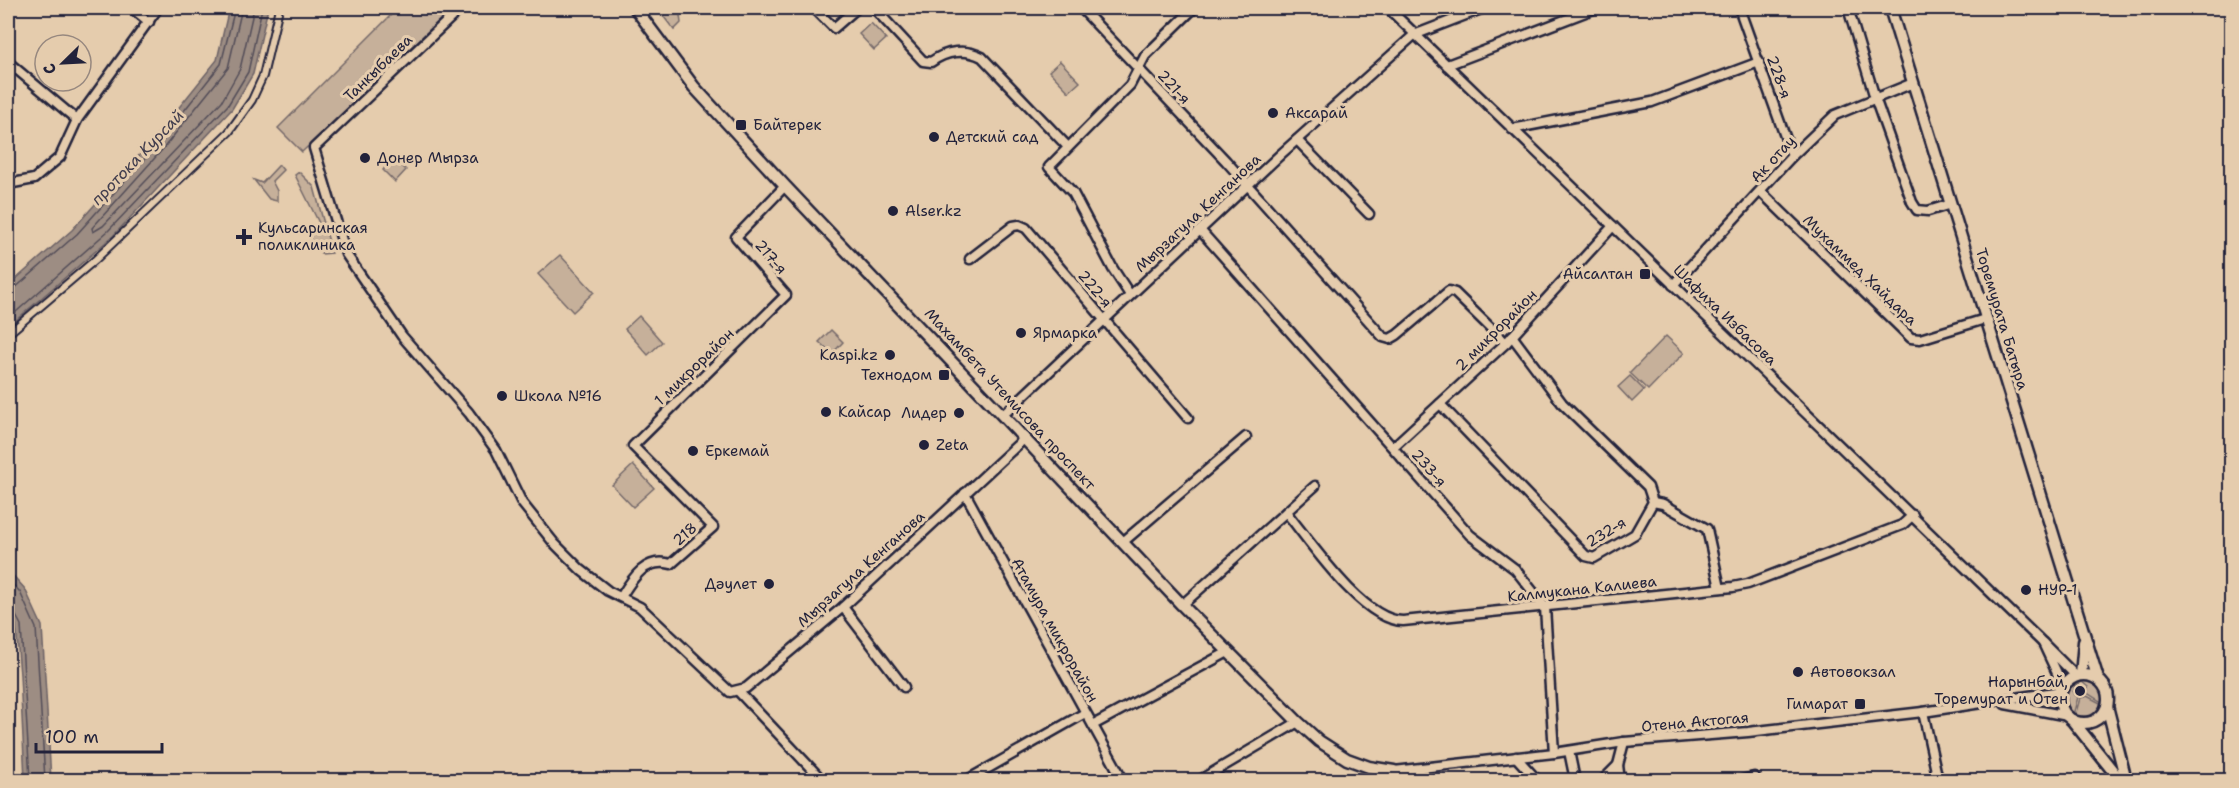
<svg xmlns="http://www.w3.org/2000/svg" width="2239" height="788" font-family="'Shantell Sans',sans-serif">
	<rect width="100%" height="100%" fill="#e5ccad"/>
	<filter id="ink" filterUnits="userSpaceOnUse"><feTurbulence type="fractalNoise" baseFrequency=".0167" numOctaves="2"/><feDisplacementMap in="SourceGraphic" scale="12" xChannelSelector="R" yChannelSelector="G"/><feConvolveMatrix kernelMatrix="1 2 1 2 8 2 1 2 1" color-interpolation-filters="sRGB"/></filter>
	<g filter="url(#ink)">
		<g fill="#c6b09a" stroke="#74696a" stroke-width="1.5">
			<path d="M398 8H452L302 152 278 128Z"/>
			<path d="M657 8H679L681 23 674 30Z"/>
			<path d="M871 23 886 39 874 50 859 34Z"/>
			<path d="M1060 61 1080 82 1069 92 1049 71Z"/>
			<path d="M394 158 406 170 395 182 383 170Z"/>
			<path d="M279 165 283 170 272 181 277 191V201L269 199 254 180 262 183Z"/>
			<path d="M299 172 314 187 332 253 322 254 311 242 307 232 316 231 320 225 295 175Z"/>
			<path d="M560 255 594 292 573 312 538 274Z"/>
			<path d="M639 316 662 342 648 355 625 329Z"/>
			<path d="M831 330 843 342 832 354 819 342Z"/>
			<path d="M1666 336 1684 353 1648 390 1630 373Z"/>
			<path d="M1630 376 1644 390 1632 402 1618 387Z"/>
			<path d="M633 465 654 488 633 507 612 485Z"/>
			<path d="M2082 680 2099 686 2103 703 2087 693 2088 687 2082 682 2075 686 2073 693 2078 697 2073 715C2060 702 2065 685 2082 680Z"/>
			<path d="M2087 696 2102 704 2092 716H2075L2080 698Z"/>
		</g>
		<g fill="#9d8d83" stroke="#6c6266" stroke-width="1.5">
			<path d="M229 8H268L253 74 232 109 113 236 8 327V286L72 230 152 141 217 60Z"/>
			<path d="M8 570 25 589 42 626 51 780H25L20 675 16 625 8 611Z"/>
		</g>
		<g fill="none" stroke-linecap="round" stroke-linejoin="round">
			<g stroke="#534d58" stroke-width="1.5">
				<path d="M242 8 228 68 162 150 92 228 93 232 103 226 222 101 240 69 254 8"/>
				<path d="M8 290 14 289 77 234 157 145 221 64 235 8"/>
				<path d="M8 319 108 231 228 105 248 72 262 8"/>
				<path d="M8 579 20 592 36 628 45 780"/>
				<path d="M8 610 14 612 21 625 30 780"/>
			</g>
			<defs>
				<path id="pedestrian" d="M8 334 95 260 229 132 252 100 263 76 279 8"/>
				<g id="minor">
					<path d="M132 8 149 22"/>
					<path d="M461 8 314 148 346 254 402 336 469 413 496 450 522 503 554 543 581 570 608 591 640 607 730 692 746 688 843 607 1025 438"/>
					<path d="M814 8 834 28 857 8"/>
					<path d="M874 8 923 61 931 62C946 51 965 48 982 57L1068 147"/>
					<path d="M1081 8 1226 161 1383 337 1390 339 1397 335 1449 291 1455 293 1506 343"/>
					<path d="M1388 8 2043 643"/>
					<path d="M1739 8 1792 156"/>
					<path d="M1848 8 1875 98 1912 202 1917 210 1928 211 1951 204"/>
					<path d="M8 62 77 120"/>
					<path d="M1447 65 1596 8"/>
					<path d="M1512 129 1652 102 1759 62"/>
					<path d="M1297 140 1369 214"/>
					<path d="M8 184 34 179 60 157 77 120 158 8"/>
					<path d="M1761 192 1911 338 1920 339 1985 319"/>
					<path d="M1200 230 1470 535 1515 569 1545 607 1554 753"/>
					<path d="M970 259 1013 226 1019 225 1026 228 1188 418"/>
					<path d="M1673 285 1792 156 1835 115 1913 83"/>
					<path d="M1130 295 1113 269 1073 193 1049 167 1130 85 1145 56 1194 8"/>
					<path d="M1440 404 1586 556 1594 558 1635 534 1653 502 1648 487 1562 403 1512 336"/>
					<path d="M1003 415 1281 154 1414 35 1484 8"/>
					<path d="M1393 447 1506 343 1613 226"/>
					<path d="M965 493 1123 780"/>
					<path d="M1653 502 1663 504 1707 529 1720 588"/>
					<path d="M1286 512C1311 543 1363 621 1403 621L1733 587 1748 584 1902 525 1913 515"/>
					<path d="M1123 542 1246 437"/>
					<path d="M621 597C633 577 646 557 671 564L713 527 633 446 786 295 736 237 785 186"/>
					<path d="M1182 605 1315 486"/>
					<path d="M843 607 904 687"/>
					<path d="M2063 686 2043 643 2076 676"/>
					<path d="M739 692 822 780"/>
					<path d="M2005 704 2068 716"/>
					<path d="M1923 712 1938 780"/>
					<path d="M1093 725 1228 652"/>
					<path d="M1569 751 1575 780"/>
					<path d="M1516 757 1537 780"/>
					<path d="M969 779 1085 713"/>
					<path d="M1200 780 1298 722"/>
					<path d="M1397 780 1394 771 1554 753 1624 742 1748 732 1923 712 2061 691"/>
					<path d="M1603 780 1618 765"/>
					<path d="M1620 780 1618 765 1624 742"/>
					<path d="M1742 780 1754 777 1757 780"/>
				</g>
				<g id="tertiary">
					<path d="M635 8 694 87 785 186 1182 605 1298 722 1319 741 1347 759 1369 767 1394 771"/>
					<path d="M1890 8 2098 679"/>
					<path d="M2081 675 2084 642"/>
					<circle cx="2084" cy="699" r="24"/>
					<path d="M2107 706 2126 780"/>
					<path d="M2072 720 2120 780"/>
				</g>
			</defs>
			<use href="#pedestrian" stroke="#22223b" stroke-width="10"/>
			<use href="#minor" stroke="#22223b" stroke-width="13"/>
			<use href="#tertiary" stroke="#22223b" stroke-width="15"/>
			<use href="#pedestrian" stroke="#e5ccad" stroke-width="6"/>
			<use href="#minor" stroke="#e5ccad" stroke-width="8"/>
			<use href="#tertiary" stroke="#e5ccad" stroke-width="10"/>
		</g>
	</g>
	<g fill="#22223b" stroke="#e5ccad" stroke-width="2">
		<circle cx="1273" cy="113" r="6"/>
		<rect x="735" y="119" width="12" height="12" rx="3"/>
		<circle cx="934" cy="137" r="6"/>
		<circle cx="365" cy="158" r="6"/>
		<circle cx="893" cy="211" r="6"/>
		<path d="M241 228h6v6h6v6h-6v6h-6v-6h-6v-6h6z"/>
		<rect x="1639" y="268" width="12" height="12" rx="3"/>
		<circle cx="1021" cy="333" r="6"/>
		<circle cx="890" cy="355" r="6"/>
		<rect x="938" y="369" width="12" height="12" rx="3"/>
		<circle cx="502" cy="396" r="6"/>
		<circle cx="826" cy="412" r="6"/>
		<circle cx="959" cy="413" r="6"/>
		<circle cx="924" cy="445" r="6"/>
		<circle cx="693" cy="451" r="6"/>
		<circle cx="769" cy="584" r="6"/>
		<circle cx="2026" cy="590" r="6"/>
		<circle cx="1798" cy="672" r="6"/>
		<circle cx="2080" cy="691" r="6"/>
		<rect x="1854" y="698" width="12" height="12" rx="3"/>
	</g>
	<g text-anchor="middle" stroke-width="6" stroke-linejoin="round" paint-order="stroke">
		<g font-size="15" fill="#22223b" stroke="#e5ccad">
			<text transform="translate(378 68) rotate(-44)" y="5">Танкыбаева</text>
			<text transform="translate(1779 77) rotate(70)" y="5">228-я</text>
			<text transform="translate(1174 87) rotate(47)" y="5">221-я</text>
			<text transform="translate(1773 159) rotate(-47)" y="5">Ак отау</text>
			<text transform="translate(1198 213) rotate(-43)" y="5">Мырзагула Кенганова</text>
			<text transform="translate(771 257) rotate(49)" y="5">217-я</text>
			<text transform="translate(1860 270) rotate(44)" y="5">Мухаммед Хайдара</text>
			<text transform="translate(1095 289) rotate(50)" y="5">222-я</text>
			<text transform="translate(1725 315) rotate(44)" y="5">Шафиха Избасова</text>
			<text transform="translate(2002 319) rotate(73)" y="5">Торемурата Батыра</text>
			<text transform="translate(1496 330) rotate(-45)" y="5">2 микрорайон</text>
			<text transform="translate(694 367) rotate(-44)" y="5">1 микрорайон</text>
			<text transform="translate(1010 399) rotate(47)" y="5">Махамбета Утемисова проспект</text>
			<text transform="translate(1429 468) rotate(49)" y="5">233-я</text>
			<text transform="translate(1606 532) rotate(-31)" y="5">232-я</text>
			<text transform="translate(685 534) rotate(-42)" y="5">218</text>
			<text transform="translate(861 569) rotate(-42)" y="5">Мырзагула Кенганова</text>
			<text transform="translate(1582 589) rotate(-6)" y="5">Калмукана Калиева</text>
			<text transform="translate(1055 630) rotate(61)" y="5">Атамура микрорайон</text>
			<text transform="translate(1695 722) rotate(-5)" y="5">Отена Актогая</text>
		</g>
		<g font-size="15" fill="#22223b" stroke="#e5ccad" text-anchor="start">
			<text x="1285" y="118">Аксарай</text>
			<text x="753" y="130">Байтерек</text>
			<text x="946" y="142">Детский сад</text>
			<text x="377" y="163">Донер Мырза</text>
			<text x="905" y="216">Alser.kz</text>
			<text x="258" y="233">Кульсаринская<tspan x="258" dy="17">поликлиника</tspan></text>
			<text x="1633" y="279" text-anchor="end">Айсалтан</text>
			<text x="1033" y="338">Ярмарка</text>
			<text x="878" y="360" text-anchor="end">Kaspi.kz</text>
			<text x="932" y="380" text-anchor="end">Технодом</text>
			<text x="514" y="401">Школа №16</text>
			<text x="838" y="417">Кайсар</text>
			<text x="947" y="418" text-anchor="end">Лидер</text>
			<text x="936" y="450">Zeta</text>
			<text x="705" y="456">Еркемай</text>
			<text x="757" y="589" text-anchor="end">Дәулет</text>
			<text x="2038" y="595">НУР-1</text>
			<text x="1810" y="677">Автовокзал</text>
			<text x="2068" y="687" text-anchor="end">Нарынбай,<tspan x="2068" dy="17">Торемурат и Отен</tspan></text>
			<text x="1848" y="709" text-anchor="end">Гимарат</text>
		</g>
		<g font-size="16" font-style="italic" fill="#413d4d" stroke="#e5ccad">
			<text transform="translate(137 157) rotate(-46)" y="6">протока Курсай</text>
		</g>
	</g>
	<rect width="2239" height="788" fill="none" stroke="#e5ccad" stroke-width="30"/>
	<rect x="15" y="15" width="2209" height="758" fill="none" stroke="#22223b" stroke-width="2" filter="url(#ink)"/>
	<g transform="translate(63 63) rotate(246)"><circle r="28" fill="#e5ccad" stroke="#97887f" stroke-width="1.5"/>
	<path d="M0-4.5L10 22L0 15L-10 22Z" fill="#22223b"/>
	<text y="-9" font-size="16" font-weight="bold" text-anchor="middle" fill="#22223b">С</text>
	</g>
	<path d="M36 743v9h126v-9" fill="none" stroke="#22223b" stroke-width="3"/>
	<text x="45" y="743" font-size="18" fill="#22223b" stroke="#e5ccad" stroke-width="4.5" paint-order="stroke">100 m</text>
</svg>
